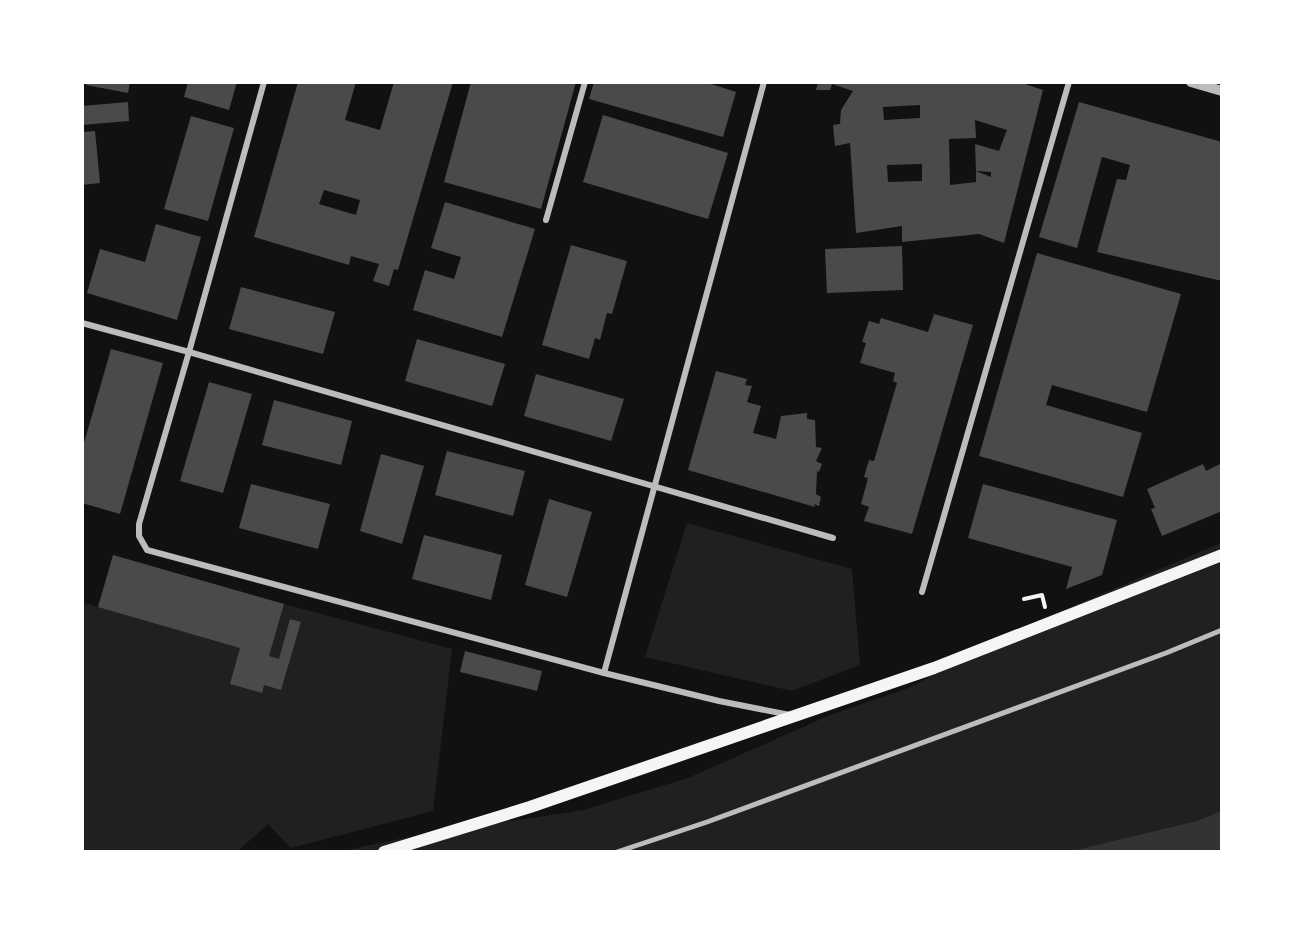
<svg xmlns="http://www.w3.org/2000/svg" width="1304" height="934" font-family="'Noto Sans',sans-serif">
	<rect width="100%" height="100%" fill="#111"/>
	<g fill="#202020">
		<path d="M687 523 852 569 860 665 792 691 645 657Z"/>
		<path d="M1221 543V851L337 852 419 835 583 810 688 778 830 715 908 688 1041 620Z"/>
		<path d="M113 555 284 604 452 649 433 811 291 848 268 824 238 851H83L82 602 98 607Z"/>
	</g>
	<path fill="#333" d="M1221 811V851H1072L1197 821Z"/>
	<g fill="#4a4a4a" fill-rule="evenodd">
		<path d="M87 82H130L128 93 86 85Z"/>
		<path d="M188 82H237L229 110 184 97Z"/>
		<path d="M298 82H356L345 120 380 130 394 82H453L398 270 394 269 389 286 373 281 379 264 351 256 349 265 254 237ZM324 190 360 200 356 215 319 204Z"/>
		<path d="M471 82H576L541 209 444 182Z"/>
		<path d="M594 82H705L736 92 723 137 589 99Z"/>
		<path d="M818 82H1019L1043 90 1004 243 979 234 902 242V226L856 233 850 143 835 146 833 125 840 124 841 110 853 91 832 84 830 90H816ZM920 105V118L884 120 883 107ZM975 120 1007 130 999 151 975 144 976 171 991 172V177L976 171V182L950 185 949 139 976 138ZM922 164V181L888 182 887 165Z"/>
		<path d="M128 102 129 121 82 125V106Z"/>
		<path d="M1079 102 1222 142V281L1097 252 1117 179 1126 180 1130 165 1102 157 1077 248 1039 237Z"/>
		<path d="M603 115 728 153 708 219 583 182Z"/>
		<path d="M191 116 234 128 208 221 164 209Z"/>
		<path d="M95 131 100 183 82 185V132Z"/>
		<path d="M445 202 535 229 502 337 413 310 425 270 454 279 461 257 431 248Z"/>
		<path d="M156 224 201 237 177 320 87 293 100 249 145 262Z"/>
		<path d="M571 245 627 261 612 314 607 313 600 340 595 338 589 359 542 345Z"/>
		<path d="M902 246 903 290 827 293 825 249Z"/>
		<path d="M1037 253 1181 294 1147 412 1052 385 1046 405 1142 433 1123 497 979 456Z"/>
		<path d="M241 287 335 312 323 354 229 329Z"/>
		<path d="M934 314 973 325 912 534 864 521 869 507 861 504 868 478 864 477 869 460 874 461 897 383 893 381 895 373 860 363 866 343 862 342 869 321 879 324 881 318 928 332Z"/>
		<path d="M417 339 505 364 492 406 405 381Z"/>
		<path d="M111 349 163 363 120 514 82 503V450Z"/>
		<path d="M716 371 747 379 745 385 752 386 747 402 761 406 753 433 776 439 781 416 807 413V419L815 420 816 447 822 448 816 461 822 464 819 472 817 471 816 494 821 497 819 506 814 504 815 507 688 470Z"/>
		<path d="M536 374 624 399 611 441 524 416Z"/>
		<path d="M209 382 252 394 223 493 180 481Z"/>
		<path d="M274 400 352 421 341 465 262 445Z"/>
		<path d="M447 451 525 471 513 516 435 495Z"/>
		<path d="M381 454 424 466 402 544 360 531Z"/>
		<path d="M1222 463V511L1162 536 1151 509 1155 508 1147 489 1203 464 1206 471Z"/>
		<path d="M251 484 330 504 318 549 239 528Z"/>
		<path d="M983 484 1117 520 1102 575 1066 589 1072 567 968 538Z"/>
		<path d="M549 499 592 512 567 597 525 585Z"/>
		<path d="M424 535 502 555 491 600 412 579Z"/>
		<path d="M113 555 284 604 269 656 279 659 290 619 301 622 281 690 264 685 262 693 230 684 240 648 98 607Z"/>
		<path d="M465 651 542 671 537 691 460 672Z"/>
	</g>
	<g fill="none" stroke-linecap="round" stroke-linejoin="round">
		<path stroke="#f5f5f5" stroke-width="4" d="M1024 599 1042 595 1045 607"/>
		<path stroke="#bcbcbc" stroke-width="5" d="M617 852 707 822 1166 653 1222 630"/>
		<g stroke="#bcbcbc" stroke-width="6">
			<path d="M264 82 189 352 139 524V536L147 550 604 673 719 701 790 715"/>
			<path d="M546 220 585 82"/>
			<path d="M82 323 189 352 833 538"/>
			<path d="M922 592 1069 82"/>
			<path d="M604 673 764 82"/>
		</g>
		<path stroke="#bcbcbc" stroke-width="10" d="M1191 82 1222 91"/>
		<path stroke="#f5f5f5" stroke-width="12" d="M384 852 530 807 934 668 1222 555"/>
	</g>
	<rect width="1304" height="934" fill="none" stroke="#ffffff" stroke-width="168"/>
</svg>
